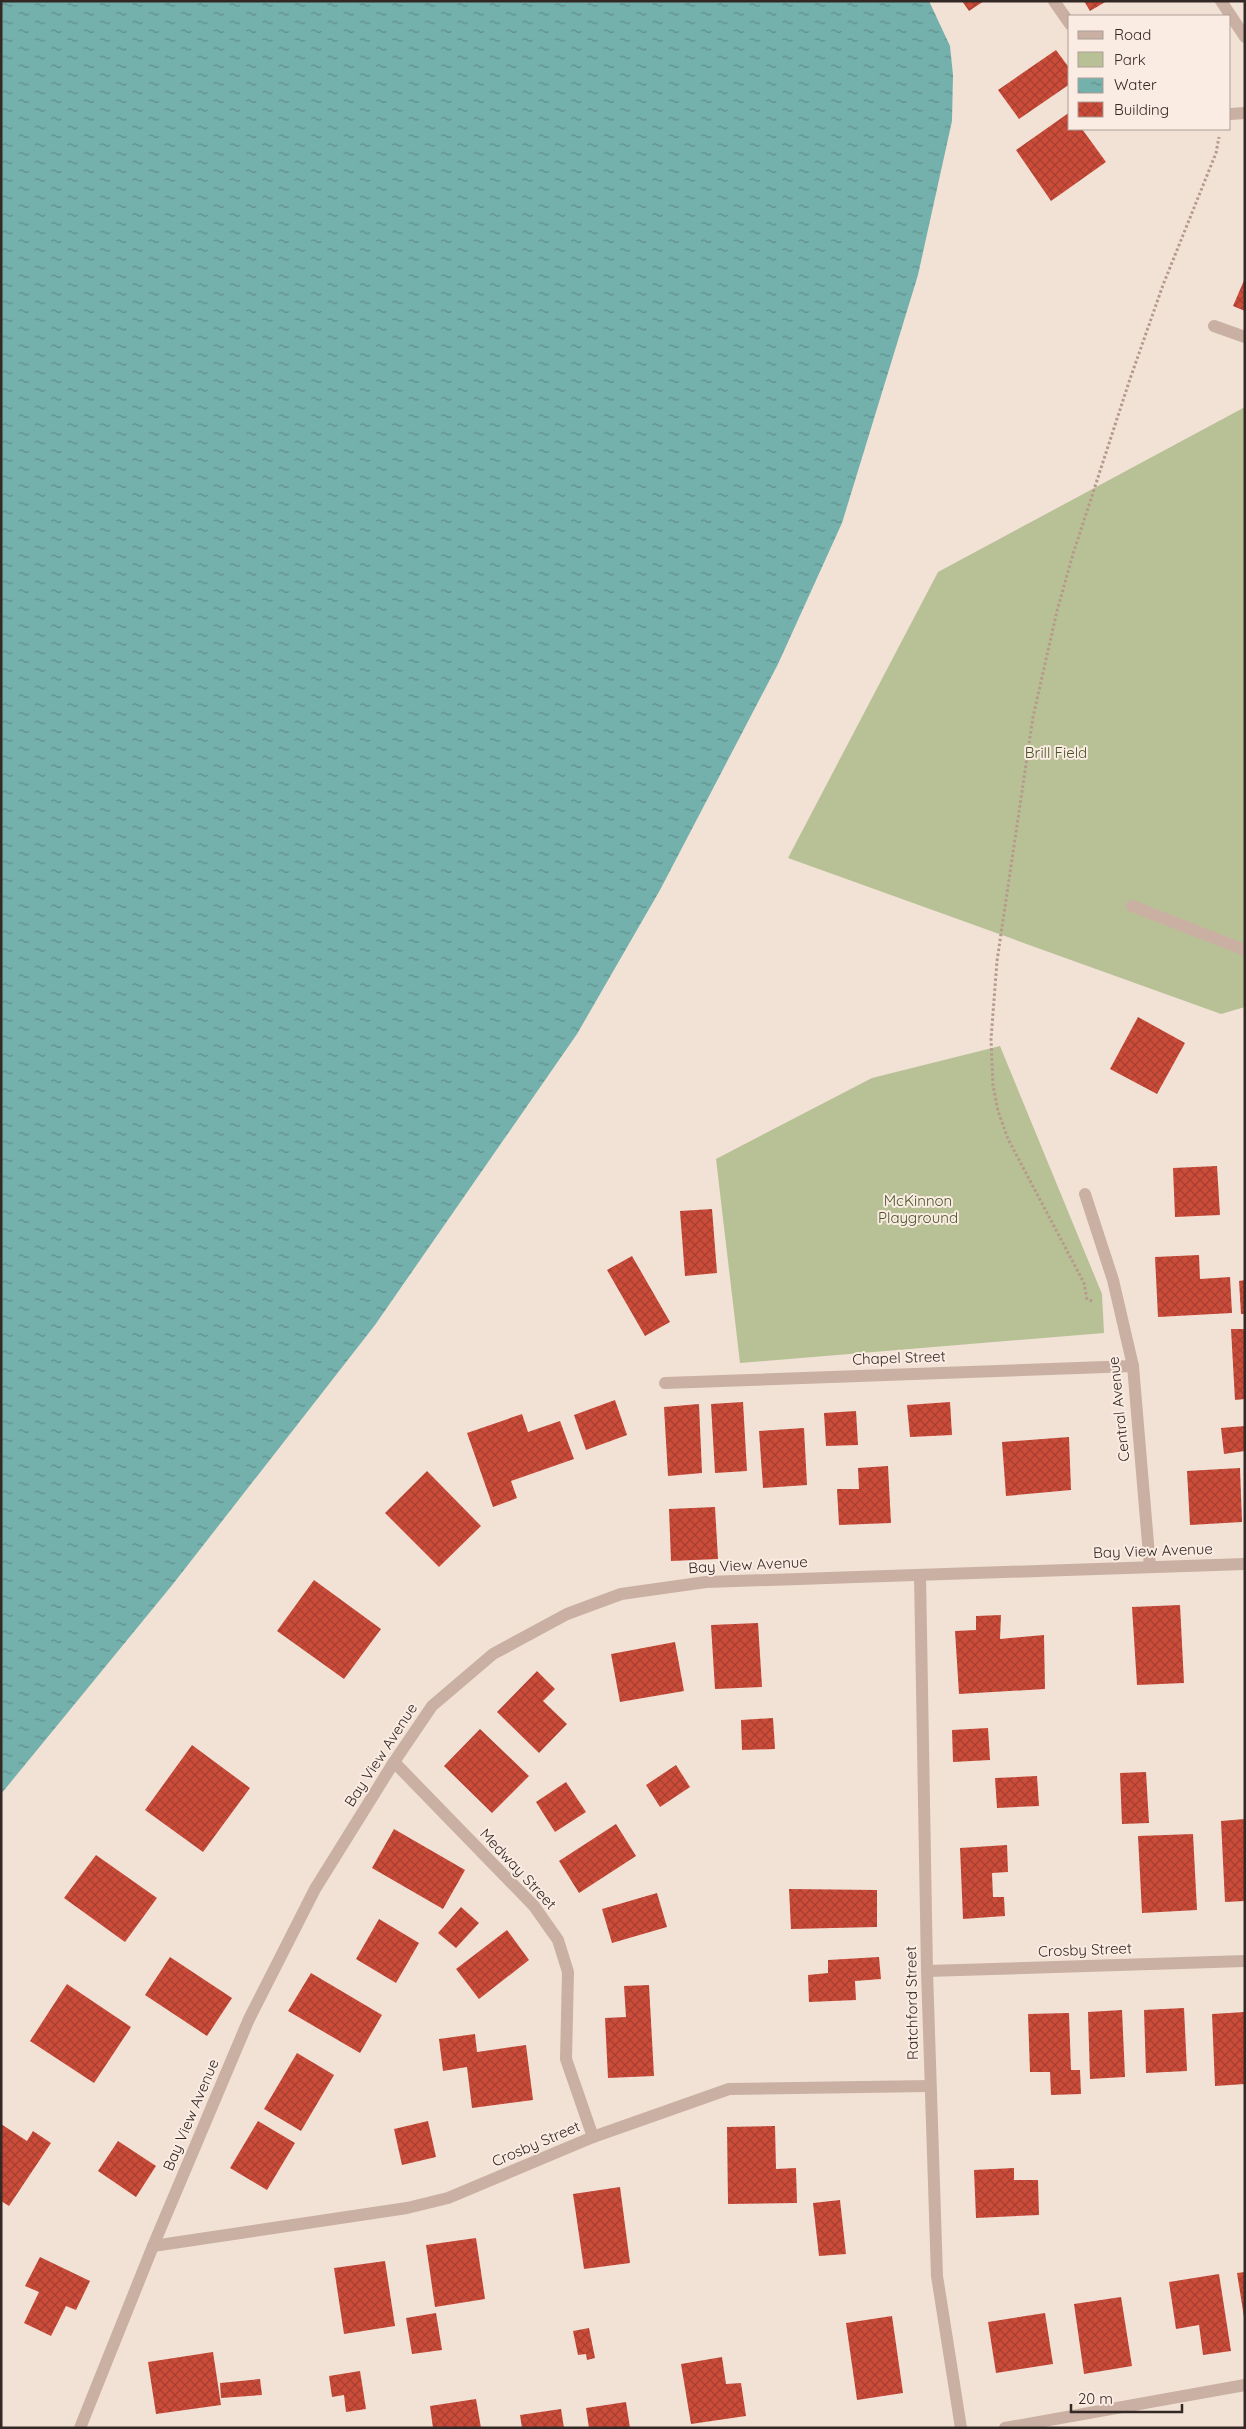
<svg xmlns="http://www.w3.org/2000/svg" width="1246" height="2429" font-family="Quicksand,sans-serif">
	<defs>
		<pattern id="water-ripples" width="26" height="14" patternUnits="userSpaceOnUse" patternTransform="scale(1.25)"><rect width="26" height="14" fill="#74b0ac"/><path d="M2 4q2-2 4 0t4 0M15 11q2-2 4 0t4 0" fill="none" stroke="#608f8c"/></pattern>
		<pattern id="building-cross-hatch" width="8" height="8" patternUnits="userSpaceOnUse" patternTransform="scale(1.25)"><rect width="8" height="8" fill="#cc4c3a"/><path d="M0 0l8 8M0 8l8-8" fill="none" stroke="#a63f31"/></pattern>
	</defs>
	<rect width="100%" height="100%" fill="#f2e2d6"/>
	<g fill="#b8c196">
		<path d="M1245 407V1007L1221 1014 788 858 938 572Z"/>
		<path d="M1000 1046 1102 1294 1104 1333 740 1363 716 1159 872 1078Z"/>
	</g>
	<path fill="url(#water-ripples)" d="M1 1H929L950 46 953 75 952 121 918 275 842 523 778 664 660 890 577 1034 375 1325 173 1584 1 1794Z"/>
	<g fill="url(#building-cross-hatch)">
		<path d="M962 1H984L969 11Z"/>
		<path d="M1084 1H1107L1090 11Z"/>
		<path d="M1056 50 1070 69V84L1019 119 998 90Z"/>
		<path d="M1070 112V129H1082L1106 162 1051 201 1016 150Z"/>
		<path d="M1245 278V311L1233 306Z"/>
		<path d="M1138 1017 1185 1043 1157 1094 1110 1069Z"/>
		<path d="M1217 1166 1220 1215 1175 1217 1173 1168Z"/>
		<path d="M712 1209 717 1273 685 1276 680 1211Z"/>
		<path d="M1199 1255 1200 1279 1230 1277 1232 1313 1158 1317 1155 1257Z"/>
		<path d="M632 1256 670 1322 645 1336 607 1270Z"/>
		<path d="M1245 1280V1314H1241L1239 1281Z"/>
		<path d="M1231 1329H1245V1399L1235 1400Z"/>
		<path d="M615 1400 627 1435 586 1450 574 1415Z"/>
		<path d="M743 1402 747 1471 715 1473 711 1404Z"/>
		<path d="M950 1402 952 1435 910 1437 907 1405Z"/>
		<path d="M699 1404 702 1473 668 1476 664 1407Z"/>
		<path d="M856 1411 858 1445 826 1446 824 1413Z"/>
		<path d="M522 1414 528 1432 560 1421 574 1459 511 1481 517 1498 493 1507 467 1433Z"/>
		<path d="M1245 1426V1451L1224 1454 1221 1428Z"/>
		<path d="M804 1428 807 1485 763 1488 759 1431Z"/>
		<path d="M1069 1437 1071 1490 1006 1496 1002 1442Z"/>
		<path d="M888 1466 891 1523 839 1525 837 1489H859L858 1468Z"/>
		<path d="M1240 1468 1242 1522 1190 1525 1187 1471Z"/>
		<path d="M427 1471 481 1526 439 1567 385 1513Z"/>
		<path d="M715 1507 718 1559 671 1561 669 1509Z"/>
		<path d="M314 1580 381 1629 344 1679 277 1631Z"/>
		<path d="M1180 1605 1184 1683 1137 1685 1132 1607Z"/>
		<path d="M1001 1615 1000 1639 1044 1635 1045 1689 959 1694 955 1631 976 1630V1616Z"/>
		<path d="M758 1623 762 1687 715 1689 711 1625Z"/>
		<path d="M675 1642 684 1691 620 1702 611 1654Z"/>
		<path d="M537 1671 555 1689 543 1701 567 1724 539 1753 497 1712Z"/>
		<path d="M773 1718 775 1749 742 1750 741 1720Z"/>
		<path d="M988 1728 990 1760 953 1762 952 1730Z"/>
		<path d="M480 1729 529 1776 492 1813 444 1766Z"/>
		<path d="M192 1745 250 1788 203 1852 145 1810Z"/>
		<path d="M676 1765 690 1787 660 1807 646 1785Z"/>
		<path d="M1146 1772 1149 1823 1122 1824 1120 1773Z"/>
		<path d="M1037 1776 1039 1806 997 1808 995 1778Z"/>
		<path d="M566 1782 586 1812 555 1832 536 1802Z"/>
		<path d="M1245 1819V1901L1225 1902 1221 1821Z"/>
		<path d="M616 1824 636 1856 579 1893 559 1861Z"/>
		<path d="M394 1829 465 1870 443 1909 372 1868Z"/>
		<path d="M1193 1834 1197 1910 1142 1913 1138 1836Z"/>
		<path d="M1007 1845 1008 1872 992 1873 993 1897H1004L1005 1916 963 1919 960 1848Z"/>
		<path d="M96 1855 157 1898 125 1942 64 1898Z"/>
		<path d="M789 1889 877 1890V1927L791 1929Z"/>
		<path d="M657 1893 667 1927 612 1943 602 1909Z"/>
		<path d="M461 1907 479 1923 456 1948 438 1933Z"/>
		<path d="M379 1919 419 1943 396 1983 356 1959Z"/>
		<path d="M507 1930 529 1960 479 1999 456 1969Z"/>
		<path d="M170 1957 232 1998 207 2036 145 1995Z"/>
		<path d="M879 1957 881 1979 855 1981 856 2000 809 2002 808 1975 828 1973V1960Z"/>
		<path d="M311 1973 382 2015 360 2053 288 2011Z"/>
		<path d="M67 1984 131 2027 94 2083 30 2041Z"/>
		<path d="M649 1985 654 2076 608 2078 605 2018 626 2017 624 1986Z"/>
		<path d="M1184 2008 1187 2071 1146 2073 1144 2010Z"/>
		<path d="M1122 2010 1125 2077 1090 2079 1088 2012Z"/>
		<path d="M1245 2012V2084L1215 2086 1212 2014Z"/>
		<path d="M1069 2013 1071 2070H1080L1081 2094 1051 2095 1050 2072H1030L1028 2014Z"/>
		<path d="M475 2034 477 2052 526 2045 533 2100 472 2108 467 2067 443 2071 439 2039Z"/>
		<path d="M297 2053 334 2075 301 2131 264 2109Z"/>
		<path d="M258 2121 295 2143 267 2190 230 2168Z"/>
		<path d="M428 2121 436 2157 402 2165 394 2129Z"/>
		<path d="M1 2124 27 2141 33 2131 51 2143 9 2206 1 2201Z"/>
		<path d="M775 2126 776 2169 796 2168 797 2203 728 2204 727 2127Z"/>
		<path d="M118 2141 156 2166 136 2197 98 2171Z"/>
		<path d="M1014 2168V2180H1038L1039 2215 976 2218 974 2170Z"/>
		<path d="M620 2187 630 2263 584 2269 573 2194Z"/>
		<path d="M840 2200 846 2254 819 2256 813 2203Z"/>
		<path d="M476 2238 485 2299 435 2307 426 2245Z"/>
		<path d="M40 2257 90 2281 76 2310 66 2306 51 2336 24 2323 39 2292 25 2286Z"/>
		<path d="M385 2261 395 2326 344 2334 334 2268Z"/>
		<path d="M1245 2272V2317H1244L1237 2273Z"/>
		<path d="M1219 2274 1231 2351 1203 2355 1199 2325 1176 2329 1169 2282Z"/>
		<path d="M1121 2297 1132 2366 1084 2374 1074 2304Z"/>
		<path d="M436 2313 442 2350 412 2354 406 2318Z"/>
		<path d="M1045 2313 1053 2364 996 2373 988 2322Z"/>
		<path d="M892 2316 903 2393 857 2400 846 2323Z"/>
		<path d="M589 2328 595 2358 587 2360 586 2354 578 2355 573 2331Z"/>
		<path d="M213 2352 221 2405 156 2414 148 2362Z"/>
		<path d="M722 2357 726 2384 741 2383 746 2416 691 2424 681 2364Z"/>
		<path d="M360 2371 366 2409 346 2412 344 2395 332 2397 329 2376Z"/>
		<path d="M260 2379 262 2395 221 2398 220 2383Z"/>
		<path d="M476 2399 481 2428H433L430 2406Z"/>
		<path d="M626 2402 630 2428H589L586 2408Z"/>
		<path d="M561 2409 564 2428H522L520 2415Z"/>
	</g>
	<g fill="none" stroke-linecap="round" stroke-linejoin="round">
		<path stroke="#b6998c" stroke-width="3" stroke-dasharray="2.5 2.5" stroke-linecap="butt" d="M1092 1301 1087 1299 1084 1283 1008 1139 998 1111 993 1085 991 1039 997 961 1033 717 1057 611 1073 554 1130 379 1163 285 1216 153 1219 137"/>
		<path stroke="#cab0a2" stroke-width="12" d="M1214 326 1245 337"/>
		<g stroke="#cab0a2" stroke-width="12">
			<path d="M1054 1 1070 24"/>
			<path d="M1221 1 1245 37"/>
			<path d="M1230 114 1245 113"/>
			<path d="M1132 906 1245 950"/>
			<path d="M1085 1194 1113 1280 1133 1366 1150 1567"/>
			<path d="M665 1383 1133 1366"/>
			<path d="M920 1575 927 1971 937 2276 961 2428"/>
			<path d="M394 1762 534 1906 558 1940 568 1972 566 2059 593 2137"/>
			<path d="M927 1971 1245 1961"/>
			<path d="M153 2246 407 2208 448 2198 593 2137 729 2089 930 2086"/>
			<path d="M80 2428 153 2246 249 2019 315 1889 394 1762 432 1706 493 1654 567 1614 621 1594 706 1582 1245 1564"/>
			<path d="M1005 2428 1245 2385"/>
		</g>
	</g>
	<g text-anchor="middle" stroke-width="4" stroke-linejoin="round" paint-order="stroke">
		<g font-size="15" fill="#495427" stroke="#faece2">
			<text x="1056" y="758">Brill Field</text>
			<text x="918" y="1206">McKinnon<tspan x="918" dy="17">Playground</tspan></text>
		</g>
		<g font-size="15" fill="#342825" stroke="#faece2">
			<text transform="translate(899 1358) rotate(-2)" y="5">Chapel Street</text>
			<text transform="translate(1119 1409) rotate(-96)" y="5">Central Avenue</text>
			<text transform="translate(1153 1551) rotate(-2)" y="5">Bay View Avenue</text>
			<text transform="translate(748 1565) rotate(-3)" y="5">Bay View Avenue</text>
			<text transform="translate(381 1755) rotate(-57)" y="5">Bay View Avenue</text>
			<text transform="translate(518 1869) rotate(47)" y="5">Medway Street</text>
			<text transform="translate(1085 1950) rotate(-2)" y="5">Crosby Street</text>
			<text transform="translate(912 2003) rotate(-91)" y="5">Ratchford Street</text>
			<text transform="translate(191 2115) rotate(-67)" y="5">Bay View Avenue</text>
			<text transform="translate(536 2144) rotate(-23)" y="5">Crosby Street</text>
		</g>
	</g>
	<rect width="1246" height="2429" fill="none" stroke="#342825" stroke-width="5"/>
	<rect x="1068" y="15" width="162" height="115" fill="#faece2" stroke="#ab9e96"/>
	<rect x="1078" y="31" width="25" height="8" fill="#cab0a2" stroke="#ab9e96"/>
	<text x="1114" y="40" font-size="15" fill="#342825">Road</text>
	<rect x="1078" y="52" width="25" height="15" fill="#b8c196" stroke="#ab9e96"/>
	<text x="1114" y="65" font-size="15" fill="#342825">Park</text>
	<rect x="1078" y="78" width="25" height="15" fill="url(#water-ripples)" stroke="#ab9e96"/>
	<text x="1114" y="90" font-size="15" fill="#342825">Water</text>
	<rect x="1078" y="102" width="25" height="15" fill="url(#building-cross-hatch)" stroke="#ab9e96"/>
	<text x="1114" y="115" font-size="15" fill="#342825">Building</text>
	<path d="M1071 2404v8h111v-8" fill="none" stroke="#342825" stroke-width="2.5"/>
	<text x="1078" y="2404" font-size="15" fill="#342825" stroke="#faece2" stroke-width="4" paint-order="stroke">20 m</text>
</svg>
